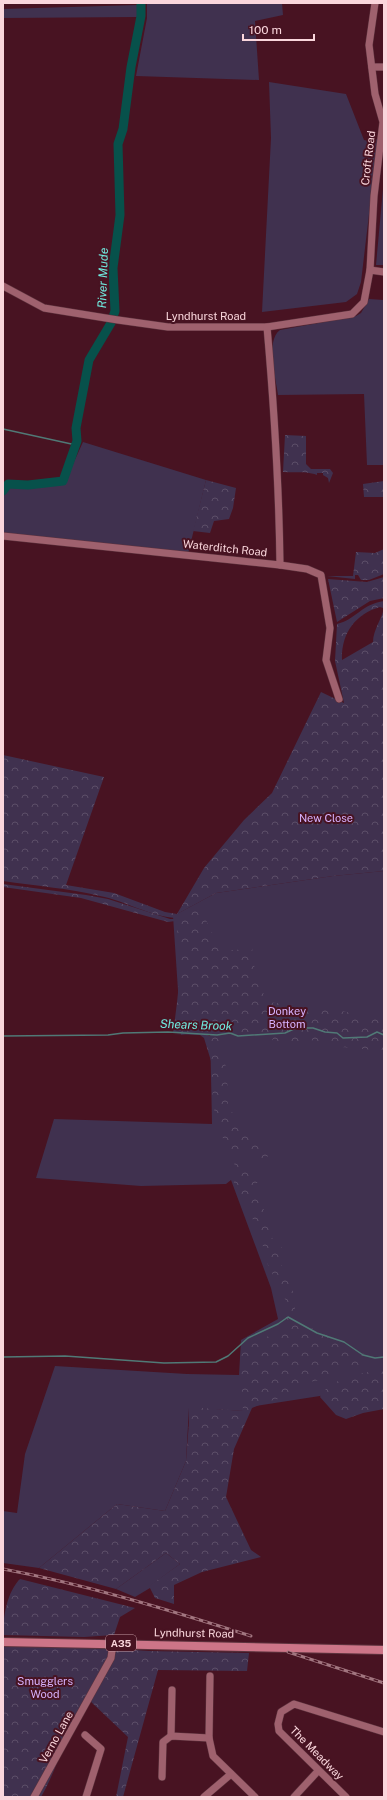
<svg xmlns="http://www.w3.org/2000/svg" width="387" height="1800" font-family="'Public Sans',sans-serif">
	<defs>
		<pattern id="forest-crowns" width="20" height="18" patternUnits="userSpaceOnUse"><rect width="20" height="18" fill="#40314f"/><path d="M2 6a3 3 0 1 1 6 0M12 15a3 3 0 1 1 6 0" fill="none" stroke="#5c4e68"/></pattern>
	</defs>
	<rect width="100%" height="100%" fill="#481322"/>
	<g fill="#40314f">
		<path d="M147 3H282L283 15 255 21 259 80 136 76 147 18Z"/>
		<path d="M138 5 137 17 3 18V9Z"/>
		<path d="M269 82 346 94 364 140 373 142 378 138 361 282 357 294 346 302 262 312 271 138Z"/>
		<path d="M384 178V265H376Z"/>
		<path d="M369 299 384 300V465H367L364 394 278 395C276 378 265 341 280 330L356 316 361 313Z"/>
		<path d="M83 442 206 480 188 554 3 534V497L10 487 35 488 64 484Z"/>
		<path d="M384 871V1386L243 1408V1411L189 1408 186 1461 165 1511 117 1504 39 1568 3 1563V1511L17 1513 25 1454 55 1366 187 1374 239 1375 241 1340 278 1319 271 1288 231 1180 226 1184 141 1186 36 1178 54 1119 212 1124 210 1029 181 1035 173 916 216 893 333 876Z"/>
		<path d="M166 1553 180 1564 150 1586V1588L135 1597 116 1589Z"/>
	</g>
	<g fill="url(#forest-crowns)" fill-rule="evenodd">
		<path d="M285 435 306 436V464L311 469H330L333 473 329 483 328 478 323 475V473H317V475C307 471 294 473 283 472Z"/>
		<path d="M206 480 236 488 233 508 229 519 214 521 210 533 193 531Z"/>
		<path d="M384 481V497H364L363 484Z"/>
		<path d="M384 549V574L369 580H361L358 575H355V579L327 576H353L356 552 375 553Z"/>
		<path d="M384 577V598L370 601 337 622 328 579 367 582Z"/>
		<path d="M384 601V871L333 876 216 893 177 914 176 918C149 916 126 901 100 896 68 888 35 886 3 881V755L104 777 66 885 114 893 165 912 177 914 204 868 244 820 272 793 321 692 344 703 335 661 337 624C355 620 362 604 384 601ZM380 607 383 608C385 614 373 629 373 642L342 660C341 634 355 614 380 607Z"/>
		<path d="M3 884 86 895 108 899 170 919H180L199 907C208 920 215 950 233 950 239 950 247 948 252 947 253 957 254 968 257 978 262 994 277 1014 273 1032L238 1036 232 1030 214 1035 204 1034 213 1037 224 1035 220 1051 227 1069 228 1108C244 1122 243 1142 268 1142L270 1155 265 1158H252L244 1149 240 1151 238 1155 242 1167 247 1170 252 1168 259 1181 255 1185 266 1216 273 1226 272 1238 274 1240H282V1267L294 1294 295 1302V1309L290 1320 314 1329 376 1360 364 1366 340 1369 320 1380 304 1383 286 1397 266 1402 252 1408 234 1449 226 1497 251 1550 261 1557 202 1572 174 1585V1604L155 1598 149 1586 180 1564 166 1553 116 1589 39 1568 117 1504 165 1511 186 1461 189 1422V1407L243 1411 240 1357 247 1346 282 1330 289 1320H284L291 1311 268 1265 260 1236 247 1206 232 1179 239 1174 224 1142 213 1106 211 1061 204 1038 200 1035 174 1034 194 1033H173C178 997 184 957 175 921L168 922 81 898 3 887Z"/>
		<path d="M268 1002 336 1010 384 1019V1051L342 1047 306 1039 291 1044 272 1040 277 1032Z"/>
		<path d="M384 1369V1409L363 1413 346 1419 336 1415 320 1397C330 1377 364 1373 384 1369Z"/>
		<path d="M20 1579 135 1608 120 1617 114 1635 84 1637 3 1635C3 1617 7 1592 20 1579Z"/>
		<path d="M3 1644 62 1645 149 1651 249 1653 247 1671 158 1670 123 1797H116L128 1737 88 1699C67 1728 59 1766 41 1797H3Z"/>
	</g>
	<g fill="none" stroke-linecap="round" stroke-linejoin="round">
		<g stroke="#507976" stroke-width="1.5">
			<path d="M3 429 76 445"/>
			<path d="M3 1036 108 1035 123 1033 168 1032 217 1035 230 1033 238 1036 285 1033 296 1028H313L325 1032 337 1033 343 1038 367 1037 377 1032 384 1035"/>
			<path d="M3 1357 65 1356 164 1363 216 1362 228 1356 248 1338 278 1324 288 1317 317 1333 344 1342 363 1355 375 1358 384 1357"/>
		</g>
		<path stroke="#07514b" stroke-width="9" d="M3 491 8 484 28 485 63 481 77 441 76 428 89 360 111 323 115 311 113 268 120 215 118 144 123 129 131 67 141 16V3"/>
		<defs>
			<g id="minor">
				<path d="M372 67H384"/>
				<path d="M370 270 374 196 383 122 375 94 369 45 375 3"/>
				<path d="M3 286 44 308 118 320 168 327H267L352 314 364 302 370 270 384 272"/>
				<path d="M3 536 280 565C279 485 274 406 267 327"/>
				<path d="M280 565 307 569 321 575 330 628 326 660 339 699"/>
				<path d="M210 1676 209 1738 213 1756 255 1797"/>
				<path d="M85 1735 101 1749 86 1797"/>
				<path d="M171 1736 172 1690"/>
				<path d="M162 1777 163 1742 171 1736 209 1738"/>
				<path d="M34 1797 111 1658 113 1643"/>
				<path d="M204 1797 231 1774"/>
				<path d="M294 1797 318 1771"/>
				<path d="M346 1797 279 1731 278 1724 281 1712 294 1704 384 1732"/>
			</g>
			<path id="major" d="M3 1642 384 1650"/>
		</defs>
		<use href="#minor" stroke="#5d333e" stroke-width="8"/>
		<use href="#major" stroke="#5d333e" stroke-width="10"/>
		<use href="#minor" stroke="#9f616e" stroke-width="7"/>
		<use href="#major" stroke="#cd7588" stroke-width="8"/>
		<defs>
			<g id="rail">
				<path d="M3 1569C88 1585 169 1610 251 1636"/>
				<path d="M288 1652 384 1683"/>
			</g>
		</defs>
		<use href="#rail" stroke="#a1757f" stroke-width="3"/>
		<use href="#rail" stroke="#481322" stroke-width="1.5" stroke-dasharray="4.5" stroke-linecap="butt"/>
	</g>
	<g text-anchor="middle" stroke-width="4" stroke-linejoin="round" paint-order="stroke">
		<rect fill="#481322" stroke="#c59ca4" stroke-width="1" x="106" y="1635" width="30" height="16" rx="3"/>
		<g font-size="10" font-weight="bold" fill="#fad6dc">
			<text x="121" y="1647">A35</text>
		</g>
		<g font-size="11" fill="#fad6dc" stroke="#481322">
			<text transform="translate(368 158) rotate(-83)" y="4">Croft Road</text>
			<text x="206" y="320">Lyndhurst Road</text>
			<text transform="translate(225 548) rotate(6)" y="4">Waterditch Road</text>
			<text transform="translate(194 1633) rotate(1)" y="4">Lyndhurst Road</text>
			<text transform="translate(56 1737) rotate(-61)" y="4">Verno Lane</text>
			<text transform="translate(317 1753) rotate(45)" y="4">The Meadway</text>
		</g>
		<g font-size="11" fill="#d7b2fe" stroke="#481322">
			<text x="326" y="822">New Close</text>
			<text x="287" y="1015">Donkey<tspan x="287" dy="13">Bottom</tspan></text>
			<text x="45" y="1685">Smugglers<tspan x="45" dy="13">Wood</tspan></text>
		</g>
		<g font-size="12" font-style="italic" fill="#70ece0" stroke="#481322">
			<text transform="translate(103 278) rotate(-88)" y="4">River Mude</text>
			<text transform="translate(196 1025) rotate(2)" y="4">Shears Brook</text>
		</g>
	</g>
	<rect width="387" height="1800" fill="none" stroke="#fad6dc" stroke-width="8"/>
	<path d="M243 34v6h71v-6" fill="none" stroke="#fad6dc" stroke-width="2"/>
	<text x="249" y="34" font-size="12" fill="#fad6dc" stroke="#481322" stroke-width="3" paint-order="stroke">100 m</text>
</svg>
